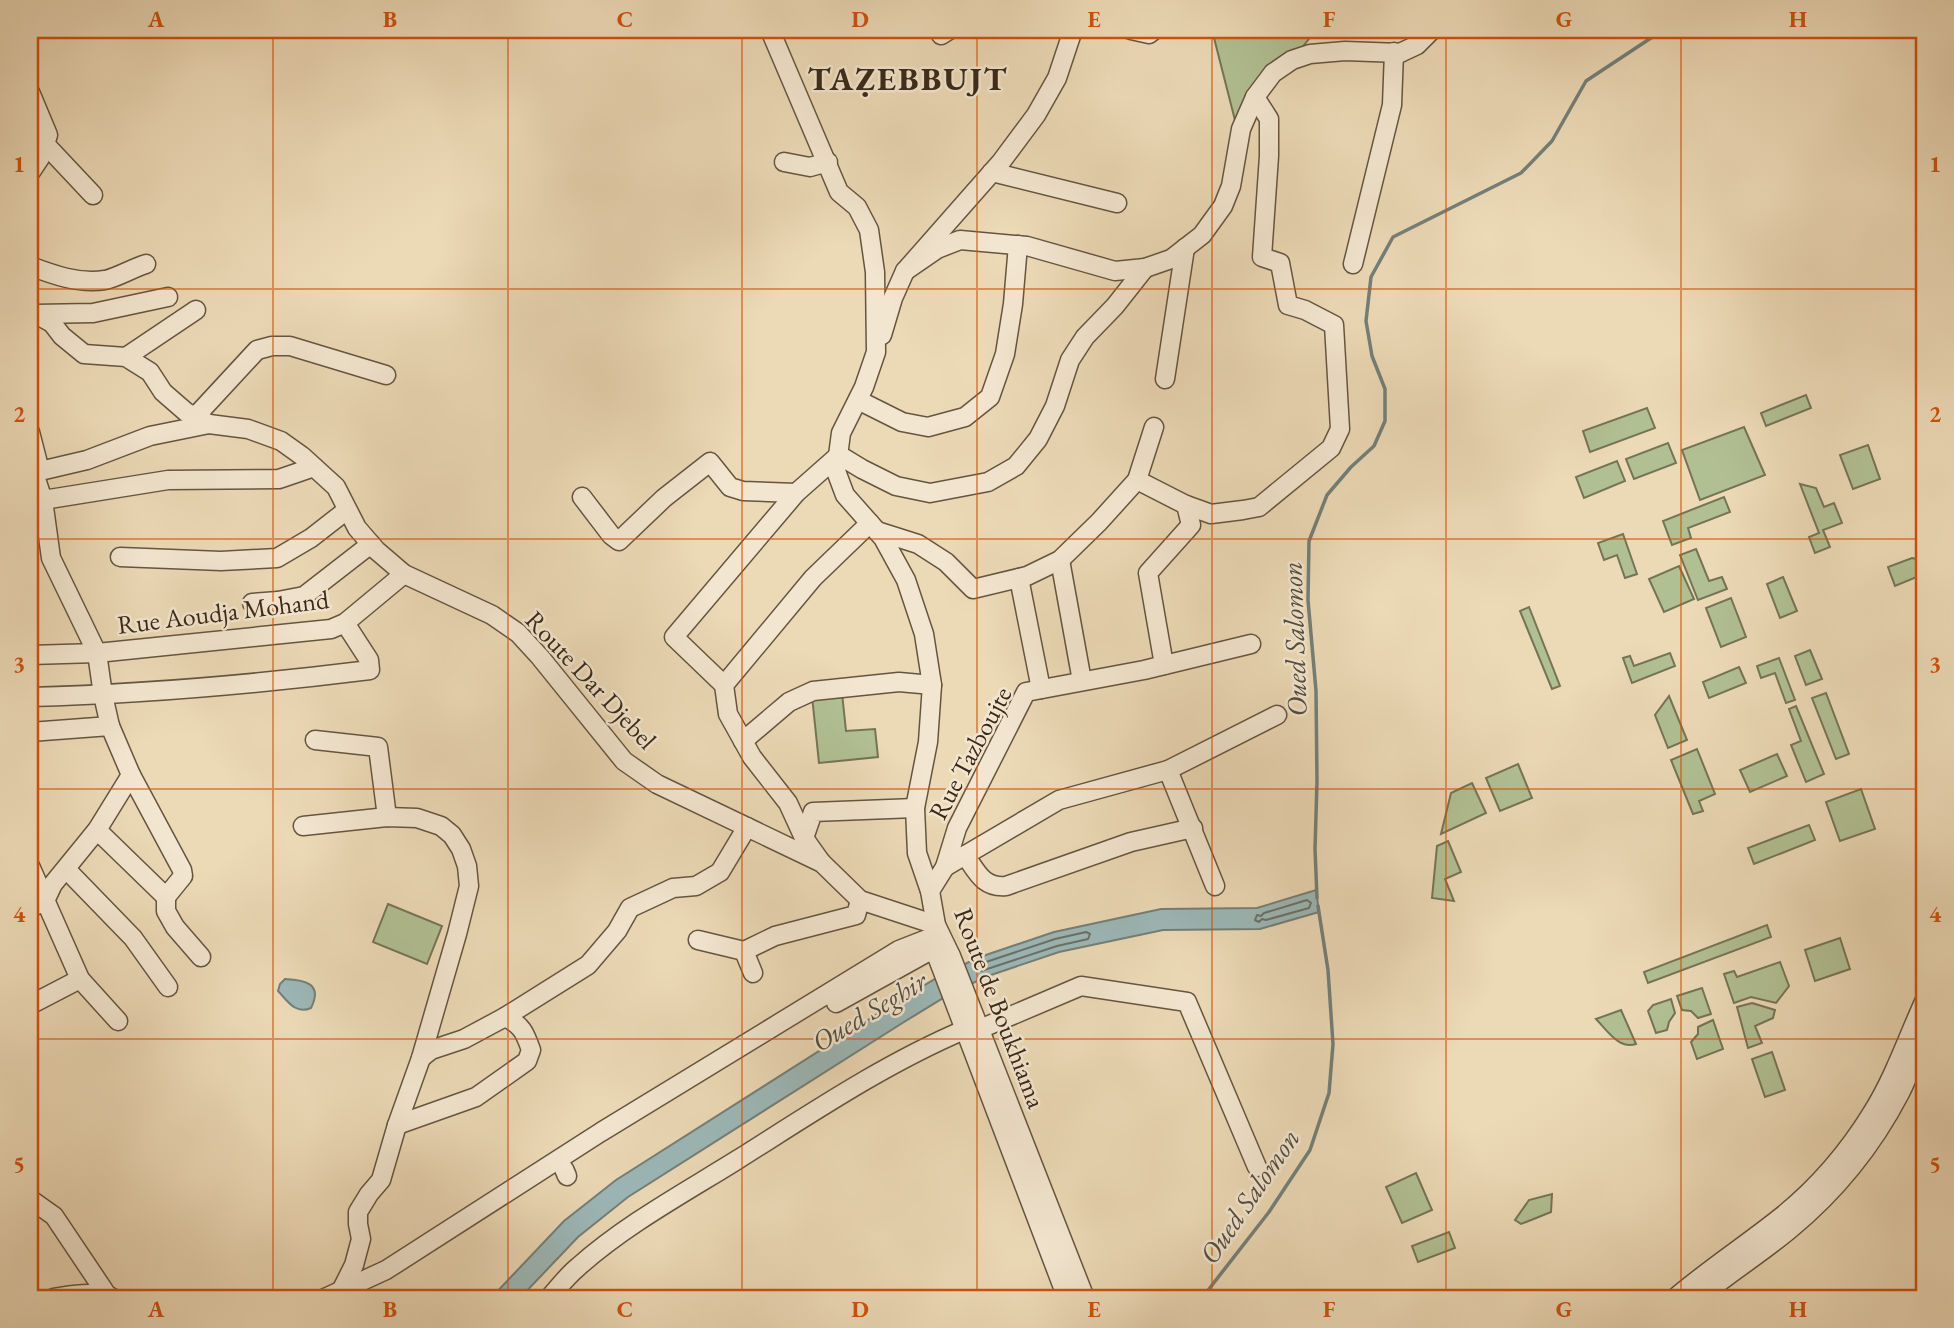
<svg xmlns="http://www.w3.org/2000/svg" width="1954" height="1328" font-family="'EB Garamond',serif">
	<rect width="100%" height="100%" fill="#ecd9b6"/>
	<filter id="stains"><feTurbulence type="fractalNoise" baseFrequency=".00286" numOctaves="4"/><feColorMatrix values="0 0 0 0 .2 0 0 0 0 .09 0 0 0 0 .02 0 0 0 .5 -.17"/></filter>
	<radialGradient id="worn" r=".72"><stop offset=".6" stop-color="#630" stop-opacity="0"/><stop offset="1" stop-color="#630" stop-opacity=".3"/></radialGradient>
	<g fill="#b1c093" stroke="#747456" stroke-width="2">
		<path d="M1212 30H1316L1292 60 1273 73 1240 140Z"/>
		<path d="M1806 395 1811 408 1766 426 1761 413Z"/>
		<path d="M1647 408 1655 428 1590 452 1583 431Z"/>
		<path d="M1744 427 1765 475 1700 500 1682 450Z"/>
		<path d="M1668 443 1676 463 1634 479 1626 459Z"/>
		<path d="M1868 445 1880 479 1853 489 1840 455Z"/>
		<path d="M1617 461 1625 481 1584 498 1576 477Z"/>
		<path d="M1800 484 1816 488 1824 507 1834 503 1842 523 1823 530 1830 547 1815 553 1809 537 1819 533Z"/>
		<path d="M1724 497 1730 512 1688 528 1691 538 1672 545 1663 521Z"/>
		<path d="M1623 534 1637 574 1625 578 1617 555 1604 560 1598 543Z"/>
		<path d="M1696 549 1709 581 1722 577 1727 589 1698 600 1680 555Z"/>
		<path d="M1912 558 1920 560 1924 574 1895 586 1888 567Z"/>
		<path d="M1679 566 1694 599 1664 612 1649 579Z"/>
		<path d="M1783 577 1797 611 1780 618 1767 584Z"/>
		<path d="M1731 598 1746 637 1721 647 1706 608Z"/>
		<path d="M1529 607 1560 686 1552 689 1520 611Z"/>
		<path d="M1810 650 1822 679 1806 685 1795 656Z"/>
		<path d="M1670 653 1675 666 1632 683 1623 658 1630 656 1634 666Z"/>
		<path d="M1779 658 1795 700 1786 703 1775 673 1761 678 1757 666Z"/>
		<path d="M1739 667 1746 683 1709 698 1703 682Z"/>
		<path d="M842 693 846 731 875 729 878 757 819 763 812 696Z"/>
		<path d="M1826 693 1849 754 1836 759 1812 698Z"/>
		<path d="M1669 696 1687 740 1668 748 1655 715Z"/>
		<path d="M1796 706 1824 774 1806 782 1791 745 1801 741 1789 709Z"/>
		<path d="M1697 749 1715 794 1699 801 1703 811 1693 814 1671 760Z"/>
		<path d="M1777 754 1787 776 1750 792 1740 770Z"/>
		<path d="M1518 764 1532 798 1500 811 1486 778Z"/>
		<path d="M1472 783 1486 813 1441 834 1451 793Z"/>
		<path d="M1861 789 1875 829 1840 841 1826 802Z"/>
		<path d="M1809 825 1815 840 1754 864 1748 848Z"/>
		<path d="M1448 841 1461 872 1445 879 1454 901 1432 898 1437 846Z"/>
		<path d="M388 904 442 926 427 964 373 942Z"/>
		<path d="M1767 925 1771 937 1648 983 1644 972Z"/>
		<path d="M1840 938 1850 969 1815 981 1805 950Z"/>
		<path d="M1780 962 1789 986 1776 1003 1751 997 1734 1003 1724 974 1734 971 1737 977Z"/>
		<path d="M1702 988 1711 1014 1698 1018 1691 1011 1682 1010 1677 996Z"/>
		<path d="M1671 999 1675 1013 1669 1022 1667 1030 1656 1033 1648 1011 1653 1005Z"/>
		<path d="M1752 1003 1775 1010 1773 1018 1755 1026 1762 1043 1748 1048 1737 1007Z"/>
		<path d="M1621 1010 1636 1044C1619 1050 1607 1030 1596 1019Z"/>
		<path d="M1713 1020 1723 1049 1697 1059 1691 1042 1698 1034V1027Z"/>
		<path d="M1772 1052 1785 1090 1765 1097 1752 1059Z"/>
		<path d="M1416 1173 1432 1210 1402 1223 1386 1187Z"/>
		<path d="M1552 1194 1551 1212 1521 1224 1515 1220 1529 1200Z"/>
		<path d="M1449 1232 1455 1248 1418 1262 1412 1246Z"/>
	</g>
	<g fill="#9cb8b8" stroke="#747f78" stroke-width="2">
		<path d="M1316 890 1319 912 1260 929 1163 930 1059 952 985 977 945 997 904 1022 628 1197 578 1237 520 1298H491L564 1221 616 1180 893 1004 935 979 977 958 1054 932 1161 909 1257 908Z"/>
		<path d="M285 979C306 980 323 984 311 1008 295 1015 287 1000 278 991L280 984Z"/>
	</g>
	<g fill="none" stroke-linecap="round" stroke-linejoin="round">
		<g stroke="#6a7068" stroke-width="2">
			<path d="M1307 900 1311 903 1309 908 1266 920 1262 919 1259 922 1255 920 1257 915 1261 916 1264 913Z"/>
			<path d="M1086 932 1090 934 1088 939 1057 946 981 971 977 968 980 964 1055 939Z"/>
		</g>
		<g stroke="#747f78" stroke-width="3.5">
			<path d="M1317 898 1315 849 1317 781 1316 691 1308 600 1309 541 1327 495 1351 467 1374 446 1385 421V389L1372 356 1366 321 1371 277 1393 237 1521 173 1552 141 1586 81 1663 30"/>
			<path d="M1202 1298 1269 1212 1310 1150 1329 1093 1333 1044 1328 970 1318 906"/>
		</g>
		<defs>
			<g id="minor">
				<path d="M770 30 839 192 857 207 869 230 875 272 876 352 864 387 841 433 836 471 845 495 883 538 906 580 924 634 932 685 928 742 915 808 917 853 930 891 936 925 951 956 1085 1298"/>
				<path d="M1131 30 1149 34 1154 30"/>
				<path d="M941 35 949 30"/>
				<path d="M30 92 48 135 40 158 30 173"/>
				<path d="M45 144 93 195"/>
				<path d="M784 162 810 167 828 162"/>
				<path d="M992 172 1117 203"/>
				<path d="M1353 264 1392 105 1394 52"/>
				<path d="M30 266C54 275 78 284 105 280 116 278 133 268 146 264"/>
				<path d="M905 271 937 249 960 240 1027 246 1115 271 1145 268 1171 259 1202 235 1223 206 1231 186 1241 129 1255 97 1273 73 1292 60 1310 54 1345 51 1400 53 1417 45 1432 30"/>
				<path d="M30 311 52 323 62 336 84 354 126 357 150 372 163 392 186 412 209 424 248 429 281 441 302 456 336 487 357 528 376 550 404 574 492 615 518 633 540 657 624 761 657 784 822 863 860 900 936 925"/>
				<path d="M36 314 93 313 168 297"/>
				<path d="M882 335 893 298 905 271 1001 162 1036 115 1057 78 1073 30"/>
				<path d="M126 357 196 310"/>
				<path d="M1165 379 1185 248"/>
				<path d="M858 400 902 422 928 427 965 417 990 397 1005 354 1013 304 1018 245"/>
				<path d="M195 417 257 350 272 346H290L386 375"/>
				<path d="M30 432 40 471 34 473 43 500 51 558 97 653 103 695 110 726"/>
				<path d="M40 471 87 460 150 436 209 424"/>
				<path d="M1137 480 1186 505 1191 525 1148 573 1164 665"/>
				<path d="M582 497 611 535 619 541 664 498 710 462 730 487 743 491 796 493"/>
				<path d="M43 500 168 480 279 479 314 467"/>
				<path d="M1186 505 1211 514 1243 510 1259 507 1331 448 1340 429 1334 325 1305 310 1288 305 1280 263 1262 257 1269 156V119L1255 97"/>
				<path d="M877 531 918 544 946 562 973 589 1027 576 1060 560 1099 522 1137 480 1154 427"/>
				<path d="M120 557 221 561 277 558 311 538 347 510"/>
				<path d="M1060 560 1082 681"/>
				<path d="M1019 578 1041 689"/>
				<path d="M252 603 278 601 304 596 371 544"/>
				<path d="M30 655 97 653 331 629 345 623 404 574"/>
				<path d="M724 685 674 637 796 493 839 455 862 469 896 486 930 493 988 482 1016 466 1038 439 1055 406 1070 360 1085 337 1115 306 1145 268"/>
				<path d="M30 697C143 694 258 684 370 670L369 660 345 623"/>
				<path d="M30 732 110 726 131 775 97 830 53 884 45 901 30 908"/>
				<path d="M315 740 378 747 387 817"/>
				<path d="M743 741 789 702 813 691 899 682 932 685"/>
				<path d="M1168 770 1215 886"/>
				<path d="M131 775 182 870 183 876 166 897"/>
				<path d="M303 826 387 817 417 818 441 826 452 835 461 849 467 866 469 886 457 934 421 1058 397 1125 381 1180 369 1194 358 1212V1224L361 1239 354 1265 340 1293"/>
				<path d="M97 830 166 897V911L175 927 201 957"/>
				<path d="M804 838 813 812 915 808"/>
				<path d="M965 855C977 872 983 888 1006 886L1131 842 1193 828"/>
				<path d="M821 862 804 838 788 803 752 757 728 714 724 685 813 578 870 523"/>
				<path d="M30 866 80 979 30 1005"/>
				<path d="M945 867 1059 800 1168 770 1277 715"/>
				<path d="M66 869 133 938 168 987"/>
				<path d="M930 891 945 867 957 828 1026 692 1144 670 1251 644"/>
				<path d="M928 939 938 959 1067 1298"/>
				<path d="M698 940 744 951 775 936 856 915 860 900"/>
				<path d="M744 951 753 973"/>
				<path d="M80 979 118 1021"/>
				<path d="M836 1003 944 943"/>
				<path d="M505 1017 588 965 617 931 630 908 673 888 696 886 720 872 747 827"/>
				<path d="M980 1029 1081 986 1187 1002 1257 1167"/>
				<path d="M397 1125 476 1097 527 1061 531 1050C525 1033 522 1025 505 1017L464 1039 431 1050 421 1058"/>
				<path d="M564 1169 567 1176"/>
				<path d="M30 1199 54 1216 109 1298"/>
				<path d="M53 1298C70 1295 94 1291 111 1297"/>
				<path d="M325 1298 386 1270 601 1132 899 950 940 934"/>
				<path d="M549 1298C558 1288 567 1276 578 1267 625 1225 684 1193 737 1160 810 1114 884 1064 964 1030"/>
				<path d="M1675 1298C1709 1269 1746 1245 1781 1217 1817 1188 1848 1152 1872 1113 1894 1078 1907 1039 1924 1002"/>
				<path d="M1699 1298C1728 1274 1760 1254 1789 1230 1834 1193 1873 1145 1900 1093 1910 1074 1916 1053 1924 1033"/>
			</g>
		</defs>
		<use href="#minor" stroke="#655540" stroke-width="21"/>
		<use href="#minor" stroke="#f3e6d0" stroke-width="18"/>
	</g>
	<path fill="none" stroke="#ce520e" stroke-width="2" stroke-opacity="0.55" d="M273 30V1298M508 30V1298M742 30V1298M977 30V1298M1212 30V1298M1446 30V1298M1681 30V1298M30 289H1924M30 539H1924M30 789H1924M30 1039H1924"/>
	<g text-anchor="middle" stroke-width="5" stroke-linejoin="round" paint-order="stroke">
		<g font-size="26" fill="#382918" stroke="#f3e6d0">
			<text transform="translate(223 612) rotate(-7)" y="9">Rue Aoudja Mohand</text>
			<text transform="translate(591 680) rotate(47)" y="9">Route Dar Djebel</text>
			<text transform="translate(970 753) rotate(-62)" y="9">Rue Tazboujte</text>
			<text transform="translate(1000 1008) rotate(69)" y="9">Route de Boukhiama</text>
		</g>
		<g font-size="28" font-style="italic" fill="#514d40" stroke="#f3e6d0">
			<text transform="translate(1294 639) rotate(-92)" y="10">Oued Salomon</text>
			<text transform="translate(869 1011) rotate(-31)" y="10">Oued Seghir</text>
			<text transform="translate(1249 1196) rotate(-56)" y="10">Oued Salomon</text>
		</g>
		<g font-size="33" font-weight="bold" letter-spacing="2" fill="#382918" stroke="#f3e6d0">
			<text x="908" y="90">TAẒEBBUJT</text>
		</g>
	</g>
	<rect width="1954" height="1328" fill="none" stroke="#ecd9b6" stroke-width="77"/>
	<rect x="38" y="38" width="1878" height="1252" fill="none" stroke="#ce520e" stroke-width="2.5"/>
	<g font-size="23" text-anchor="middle" font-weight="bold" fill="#ce520e">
		<text x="156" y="27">A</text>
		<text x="390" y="27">B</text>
		<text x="625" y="27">C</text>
		<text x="860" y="27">D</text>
		<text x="1094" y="27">E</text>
		<text x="1329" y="27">F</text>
		<text x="1564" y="27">G</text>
		<text x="1798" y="27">H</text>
		<text x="19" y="172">1</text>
		<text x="1935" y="172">1</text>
		<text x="19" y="422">2</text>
		<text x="1935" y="422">2</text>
		<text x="19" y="672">3</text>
		<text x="1935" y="672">3</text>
		<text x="19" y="922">4</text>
		<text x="1935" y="922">4</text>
		<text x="19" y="1172">5</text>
		<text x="1935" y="1172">5</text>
		<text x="156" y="1317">A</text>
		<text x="390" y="1317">B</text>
		<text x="625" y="1317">C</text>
		<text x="860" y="1317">D</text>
		<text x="1094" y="1317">E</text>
		<text x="1329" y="1317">F</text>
		<text x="1564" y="1317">G</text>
		<text x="1798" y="1317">H</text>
	</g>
	<rect width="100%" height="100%" filter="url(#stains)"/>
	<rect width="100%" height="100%" fill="url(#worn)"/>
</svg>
